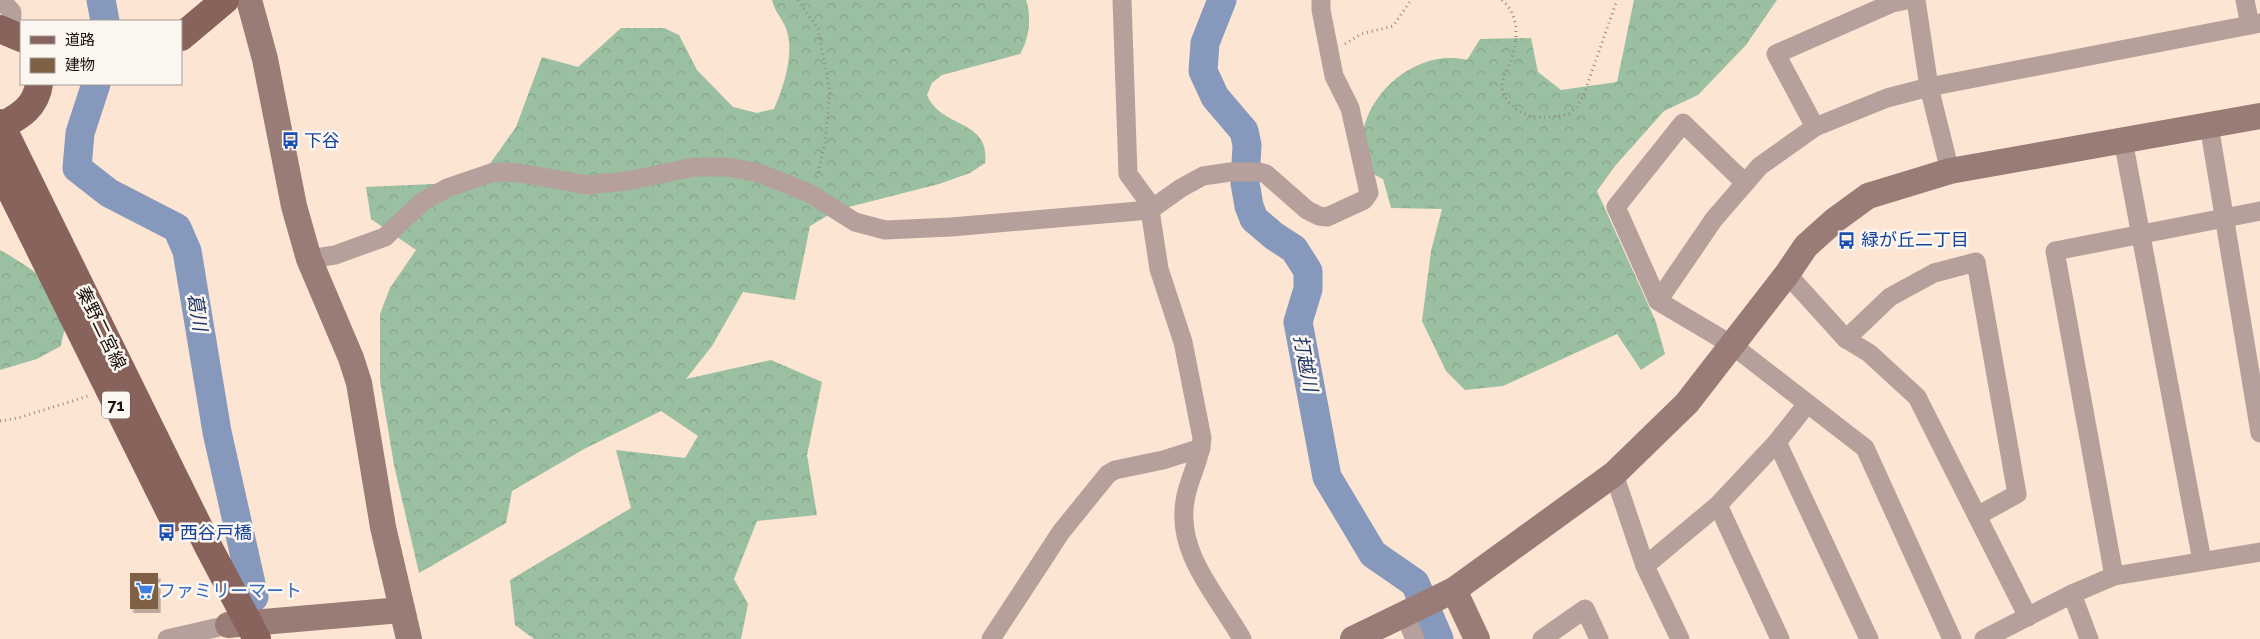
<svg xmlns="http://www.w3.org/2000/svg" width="2260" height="639" font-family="Raleway,'Noto Sans JP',sans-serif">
	<defs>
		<pattern id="forest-crowns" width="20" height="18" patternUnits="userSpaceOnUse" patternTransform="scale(1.25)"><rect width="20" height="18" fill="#9bbfa1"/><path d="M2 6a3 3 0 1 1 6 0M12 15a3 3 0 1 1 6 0" fill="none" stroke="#85a389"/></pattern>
		<filter id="shadow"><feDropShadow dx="3" dy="5.5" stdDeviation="1" flood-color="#0004"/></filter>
	</defs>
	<rect width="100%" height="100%" fill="#fde5d3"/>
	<g fill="url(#forest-crowns)">
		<path d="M772 0H1026C1032 17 1029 39 1020 54L942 75 932 83 927 95C941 129 991 119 985 163L970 173 939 184 837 210 810 226 795 300 743 292 712 346 686 379 771 360 822 382 807 455 817 515 757 521 734 579 748 604 741 639H534L515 625 510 580 631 508 616 450 685 458 698 436 661 411 586 448 512 491 506 523 419 573 394 465 380 381V314L390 288 416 250 371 219 366 187 477 182 516 127 542 57 578 67 621 28H664L679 35 697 70 733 107 757 113 774 109C784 86 795 53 786 28 782 19 774 10 772 0Z"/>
		<path d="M1634 0H1777L1746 45 1698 95 1664 111 1615 166 1597 191 1656 322 1665 354 1641 370 1617 334 1503 386 1465 390 1446 371 1422 321 1431 251 1442 209 1391 208 1383 179 1373 174C1369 165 1361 151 1362 142 1364 93 1418 48 1467 60L1480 39 1531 38 1538 72 1561 90 1617 82Z"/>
		<path d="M0 250C23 263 62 286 66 315 67 324 62 337 61 346L37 359 0 370Z"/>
	</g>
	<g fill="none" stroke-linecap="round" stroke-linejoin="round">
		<g stroke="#8699bc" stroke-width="29">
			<path d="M101 0 105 21"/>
			<path d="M1222 0 1205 43 1203 71 1215 97 1244 131 1247 145 1245 183 1249 206 1254 219 1274 236 1294 249 1308 271V289L1298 322 1327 477 1373 554 1415 583 1439 639"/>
			<path d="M96 84 80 133 77 168 109 193 177 228 187 251 217 432 254 597"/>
		</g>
	</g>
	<rect fill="#7e6144" filter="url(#shadow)" x="130" y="573" width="28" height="36"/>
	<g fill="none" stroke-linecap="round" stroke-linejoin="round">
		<g stroke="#9c8a7c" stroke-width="3" stroke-dasharray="1 4" stroke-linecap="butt">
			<path d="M798 0 818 29 830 92 825 143 817 178"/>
			<path d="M1502 0C1520 16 1518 39 1511 61 1508 69 1502 78 1502 87 1502 92 1505 97 1508 101 1523 121 1547 119 1569 114L1576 108 1584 94 1617 0"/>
			<path d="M1345 44 1361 34 1393 26 1411 0"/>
			<path d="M0 421 18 418 91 395"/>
		</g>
		<g stroke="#b5a09c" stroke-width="19">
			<path d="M1 0 12 12 11 33"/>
			<path d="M1122 0 1128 174 1147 200 1150 210 1159 269 1183 342 1202 438C1201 460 1188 479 1185 501 1176 554 1218 596 1242 639"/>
			<path d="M1916 0 1929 87 1950 171"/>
			<path d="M2245 0 2250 25"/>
			<path d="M2209 125 2260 433"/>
			<path d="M1815 127 1776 54 1892 3 1907 0"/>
			<path d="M2123 140 2202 561"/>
			<path d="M1745 183 1683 123 1616 207 1658 301 1732 345 1865 448 1952 639"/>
			<path d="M309 259 335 255 385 237 423 201 447 188 494 172 520 173 586 185 627 181 694 167H729L759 173 809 193 855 222 885 230 951 227 1150 210 1181 188 1203 176 1230 172H1259L1266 174 1307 210 1319 216 1327 217 1364 200 1369 193 1350 108 1334 76 1321 10V0"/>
			<path d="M1787 274 1846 339 1869 353 1917 397 2028 617"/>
			<path d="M1658 301 1714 219 1760 166 1815 127 1887 98 1929 87 2260 23"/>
			<path d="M1846 339 1890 297 1934 273 1976 262 2017 494 1977 516"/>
			<path d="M1777 442 1869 639"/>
			<path d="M1614 474 1645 566 1680 639"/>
			<path d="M1718 505 1780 639"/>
			<path d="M1645 566 1718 505 1777 442 1807 404"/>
			<path d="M2114 576 2055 251 2260 211"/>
			<path d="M2072 594 2089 639"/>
			<path d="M1404 614 1415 639"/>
			<path d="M167 639 228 625"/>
			<path d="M991 639 1061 532 1108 474 1115 470 1163 460 1201 448"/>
			<path d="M1542 639 1585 609 1599 639"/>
			<path d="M1984 639 2072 594 2114 576 2260 552"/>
		</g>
		<g stroke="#9a7c77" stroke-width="26">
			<path d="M249 0 265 59 294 206 309 259 351 358 359 383 383 527 409 639"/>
			<path d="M1454 590 1477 639"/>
			<path d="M228 625 401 610"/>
			<path d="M1353 639 1454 590 1614 474 1687 403 1787 274 1806 246 1835 220 1868 196 1950 171 2260 116"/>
		</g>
		<g stroke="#87635c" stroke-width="28">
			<path d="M0 29 21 38"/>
			<path d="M181 37 225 0"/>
			<path d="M0 123 209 548 257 639"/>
			<path d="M2 126C20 116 36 107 39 84"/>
			<path d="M0 169 173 518"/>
		</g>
	</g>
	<defs>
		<symbol id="bus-bare" viewBox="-9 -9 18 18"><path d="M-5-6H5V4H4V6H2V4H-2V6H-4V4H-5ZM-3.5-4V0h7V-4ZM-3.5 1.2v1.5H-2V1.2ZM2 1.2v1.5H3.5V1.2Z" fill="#1a4fb4" stroke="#fcf6f1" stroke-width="2.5" paint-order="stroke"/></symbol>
		<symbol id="supermarket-bare" viewBox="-9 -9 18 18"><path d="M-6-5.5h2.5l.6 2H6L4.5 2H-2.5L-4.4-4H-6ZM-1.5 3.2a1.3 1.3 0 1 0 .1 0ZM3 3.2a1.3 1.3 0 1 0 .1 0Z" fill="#3f7fe0" stroke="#fcf6f1" stroke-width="2.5" paint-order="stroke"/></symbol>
	</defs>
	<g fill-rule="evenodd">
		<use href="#bus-bare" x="278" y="128" width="25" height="25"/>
		<use href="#bus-bare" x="1834" y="228" width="25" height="25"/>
		<use href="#bus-bare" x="154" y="520" width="25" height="25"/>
		<use href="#supermarket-bare" x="132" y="578" width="25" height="25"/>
	</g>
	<g text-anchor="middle" stroke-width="5" stroke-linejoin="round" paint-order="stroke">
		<rect fill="#fcf6f1" stroke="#5e564f" stroke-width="1" x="102" y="391.5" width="28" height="27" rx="4"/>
		<g font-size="16" font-weight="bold" fill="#1b110a">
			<text x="116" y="411">71</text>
		</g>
		<g font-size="18" fill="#164399" stroke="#fcf6f1" text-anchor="start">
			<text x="304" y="147">下谷</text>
			<text x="1861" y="246">緑が丘二丁目</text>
			<text x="180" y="539">西谷戸橋</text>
		</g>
		<g font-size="18" fill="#1b110a" stroke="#fcf6f1">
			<text transform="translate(101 328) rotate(64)" y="6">秦野二宮線</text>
		</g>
		<g font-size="18" fill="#366cbe" stroke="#fcf6f1" text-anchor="start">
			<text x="158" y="597">ファミリーマート</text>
		</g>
		<g font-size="19" font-style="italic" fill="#1c3462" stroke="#fcf6f1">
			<text transform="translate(198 312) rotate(81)" y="7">葛川</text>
			<text transform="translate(1306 363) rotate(79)" y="7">打越川</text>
		</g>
	</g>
	<rect x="20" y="20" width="162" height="65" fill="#fcf6f1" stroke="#a29a95"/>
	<rect x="30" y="36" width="25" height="8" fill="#87635c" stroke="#a29a95"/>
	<text x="65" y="45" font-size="15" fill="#1b110a">道路</text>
	<rect x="30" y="58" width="25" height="15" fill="#7e6144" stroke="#a29a95"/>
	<text x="65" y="70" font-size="15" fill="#1b110a">建物</text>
</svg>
